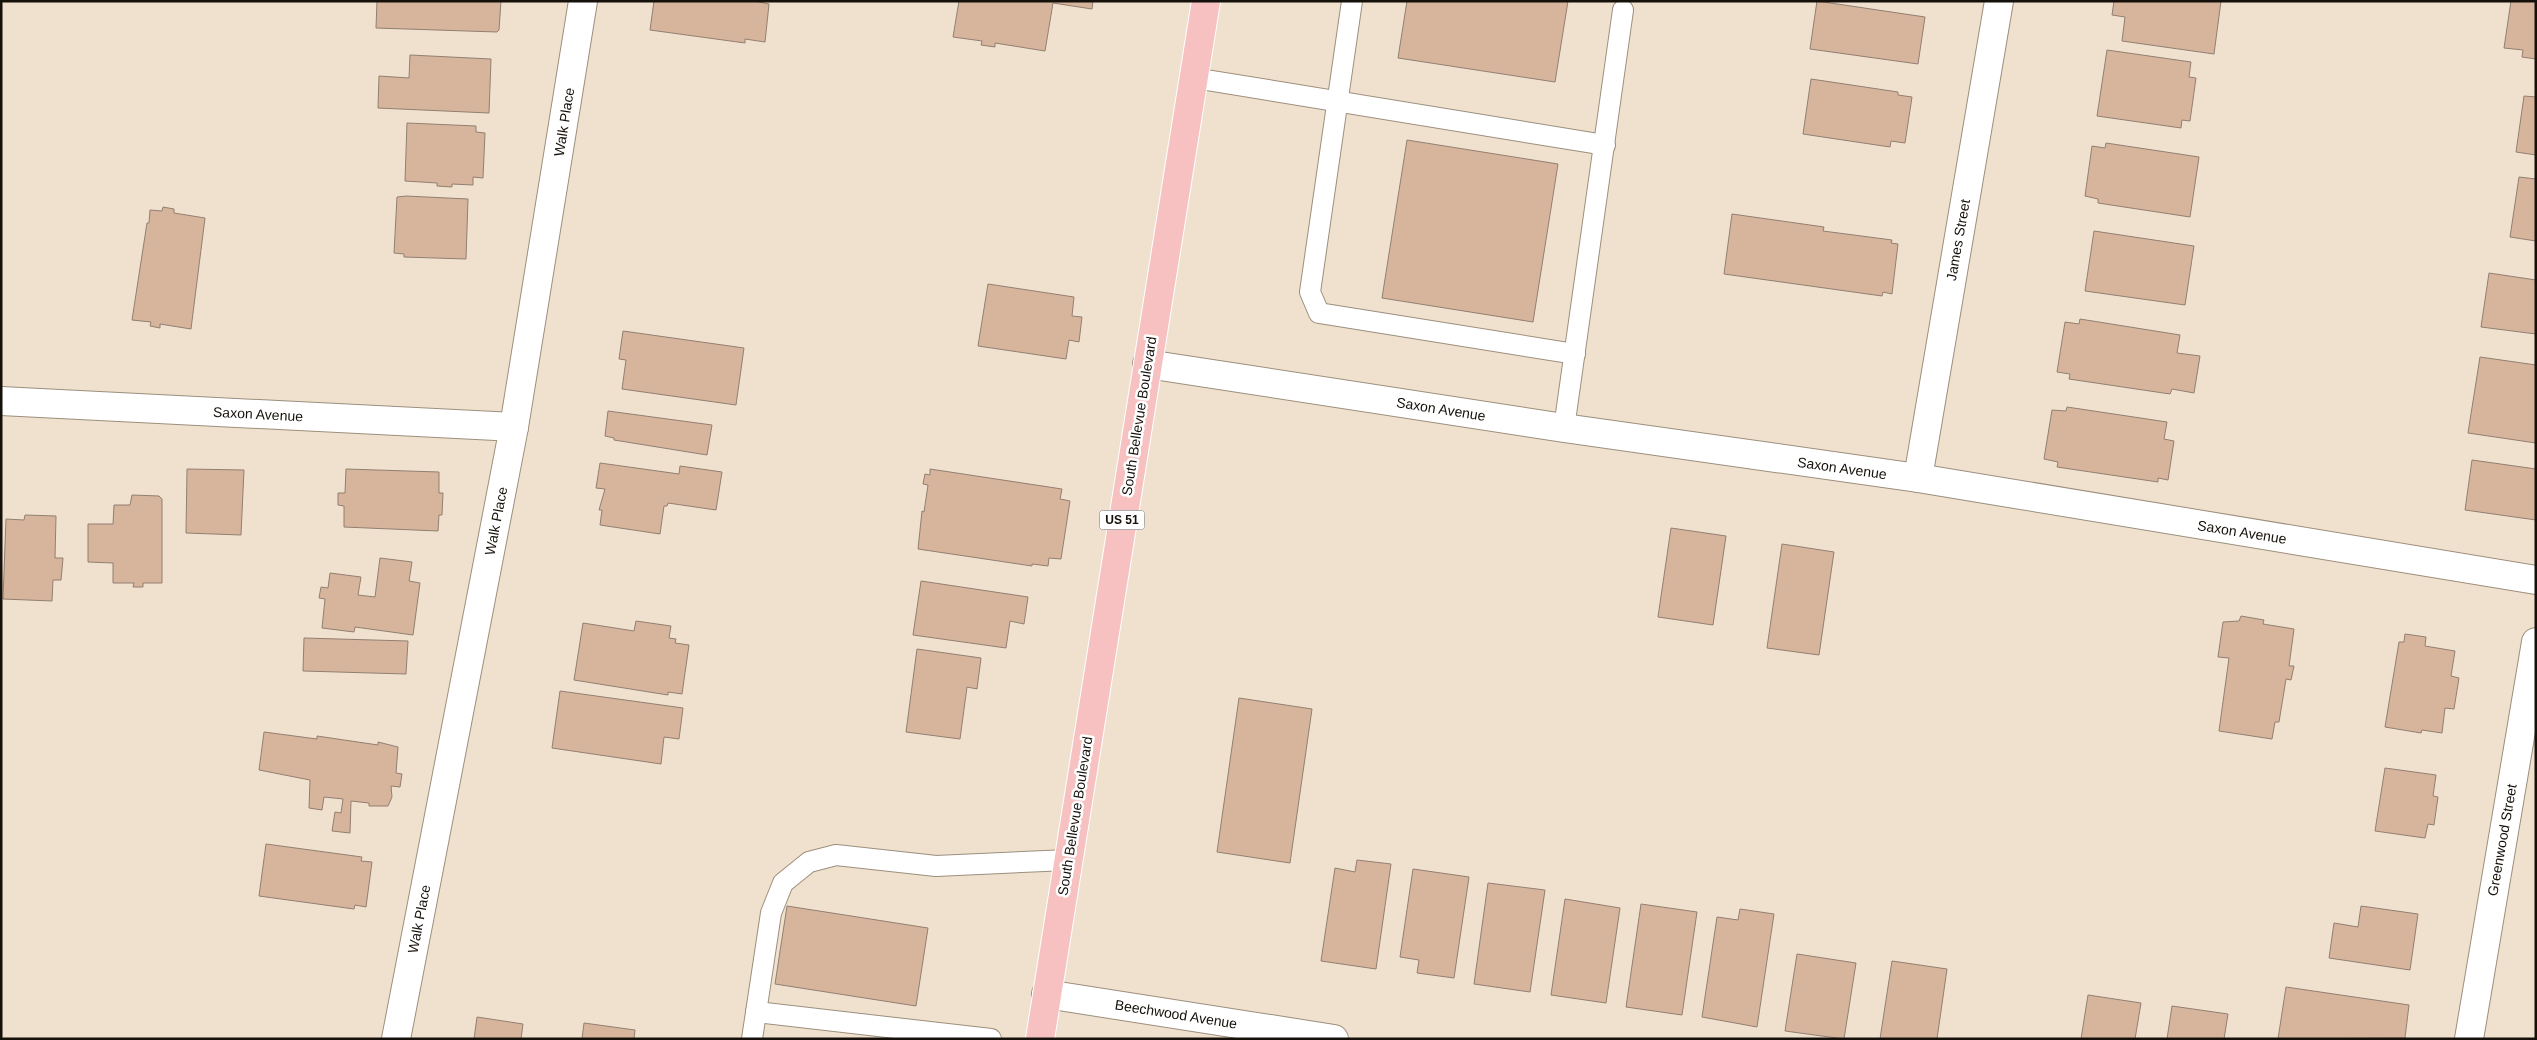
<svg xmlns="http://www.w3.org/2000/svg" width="2537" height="1040" font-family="Helvetica,sans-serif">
	<rect width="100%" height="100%" fill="#f0e1ce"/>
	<g fill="#d7b59c" stroke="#927f72">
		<path d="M377 1H501L499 30 497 32 376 28Z"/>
		<path d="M654 1H754L769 4 765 42 745 39V43L650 30Z"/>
		<path d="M959 1H1093L1092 9 1053 3 1045 51 995 43V47L981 45 982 41 953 37Z"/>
		<path d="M1407 1H1568L1555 82 1398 58Z"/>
		<path d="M1817 1 1925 17 1918 64 1810 49Z"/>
		<path d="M2114 1H2221L2214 54 2122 41 2125 17 2112 15Z"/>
		<path d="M2511 1H2536V59L2522 57 2523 50 2504 48Z"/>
		<path d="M2107 50 2191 62 2189 77 2196 78 2190 121 2182 120 2181 128 2097 116Z"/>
		<path d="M410 55 491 59 489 113 378 108 379 76 409 78Z"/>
		<path d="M1811 79 1898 92V95L1912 97 1905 143 1891 141 1890 147 1803 134Z"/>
		<path d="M2524 96 2536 97V155L2516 152Z"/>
		<path d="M407 123 476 126V132L485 133 483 178 473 177V185L452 184V187L437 186V183L405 181Z"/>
		<path d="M1407 140 1558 164 1533 322 1382 298Z"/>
		<path d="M2106 143 2199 157 2190 217 2098 203V199L2085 196 2092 146 2105 148Z"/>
		<path d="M2519 177 2536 179V241L2510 237Z"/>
		<path d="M406 196 468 199 466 259 404 257V254L394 253 397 197Z"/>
		<path d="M163 207 174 209V213L205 218 191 329 160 324V328L150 326 151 322 132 320 147 223H149L150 210 162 211Z"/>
		<path d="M1732 214 1824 227 1823 231 1892 240 1891 243 1898 244 1892 294 1883 292 1882 296 1724 274Z"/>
		<path d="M2094 231 2194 246 2185 305 2085 291Z"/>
		<path d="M2489 273 2536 280V334L2481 327Z"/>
		<path d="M988 284 1074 297 1072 316 1082 317 1079 342 1069 340 1066 359 978 346Z"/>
		<path d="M2080 319 2180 335 2177 353 2200 356 2194 393 2172 389 2170 394 2069 379 2070 374 2057 372 2065 322 2079 324Z"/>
		<path d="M623 331 744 348 736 405 622 389 626 360 619 359Z"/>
		<path d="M2480 357 2536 365V443L2468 433Z"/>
		<path d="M2067 407 2167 422 2164 439 2174 441 2168 480 2158 478V482L2057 467 2058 462 2044 459 2052 410 2066 411Z"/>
		<path d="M608 411 712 425 707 455 614 440V438L605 436Z"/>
		<path d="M2472 460 2536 469V520L2465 510Z"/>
		<path d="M600 463 679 474 680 466 722 472 716 510 668 503 667 506H664L660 534 600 525 602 510H599L605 489 596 488Z"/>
		<path d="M187 469 244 470 241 535 186 533Z"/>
		<path d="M346 469 439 472V493H443L442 515H439L438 531 344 527V506L338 505V493H345Z"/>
		<path d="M930 469 1062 489 1060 499 1070 501 1061 559 1049 558 1048 566 1032 564V566L918 549 922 511 924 512 928 485 923 484 925 474 930 475Z"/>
		<path d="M132 495 159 496 162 499V583H143V587H133L134 583H113V563L88 562V524H113L114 505H130Z"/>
		<path d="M25 515 56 516 55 558H63L61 580H53L52 601 3 599 6 519 24 520Z"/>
		<path d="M1671 528 1726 536 1713 625 1658 617Z"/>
		<path d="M1782 544 1834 552 1819 655 1767 648Z"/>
		<path d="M380 558 412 562 409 581 420 583 413 635 355 627 354 632 322 628 325 599 319 598 321 587 328 588 330 573 361 577 358 595 375 597Z"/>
		<path d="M921 581 1028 597 1024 624 1010 621 1006 648 913 635Z"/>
		<path d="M2241 616 2264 620 2263 624 2294 629 2289 666H2294L2291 680 2286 679 2279 722H2275L2272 739 2219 731 2229 658 2218 657 2223 622 2239 621Z"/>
		<path d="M636 621 671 626 669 638 676 639 675 643 689 645 682 694 668 692V695L574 680 583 623 634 631Z"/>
		<path d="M2405 634 2426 637 2425 646 2455 651 2451 676 2459 678 2454 709 2445 708 2442 733 2422 730 2421 733 2385 727 2399 642H2404Z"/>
		<path d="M304 638 408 641 406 674 303 671Z"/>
		<path d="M917 649 981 658 977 689 967 687 960 739 906 732Z"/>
		<path d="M560 691 683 708 679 739 664 737 661 764 552 748Z"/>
		<path d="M1239 698 1312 709 1290 863 1217 852Z"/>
		<path d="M264 732 317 739V736L378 745V742L398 747 396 773 402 774 400 787 391 786 392 797 388 806H369V803L351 801 350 833 332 831 335 812 341 813 343 799 324 797 322 810 309 808 310 780 259 770Z"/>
		<path d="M2385 768 2436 775 2433 796 2438 797 2434 825 2428 824 2425 838 2375 831Z"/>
		<path d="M266 844 362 857 361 861 372 862 366 907 355 905 354 909 259 896Z"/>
		<path d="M1357 860 1391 864 1376 969 1321 961 1335 868 1355 872Z"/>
		<path d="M1413 869 1469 877 1454 978 1417 973 1419 960 1400 957Z"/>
		<path d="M1488 883 1545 890 1530 992 1474 984Z"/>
		<path d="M1565 899 1620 908 1606 1003 1551 995Z"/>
		<path d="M1641 904 1697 912 1682 1015 1626 1007Z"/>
		<path d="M787 906 928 928 916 1006 775 984Z"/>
		<path d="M2361 906 2418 914 2410 970 2329 958 2334 923 2358 927Z"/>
		<path d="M1740 909 1774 914 1757 1027 1702 1017 1717 917 1738 920Z"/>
		<path d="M1797 954 1856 963 1844 1039 1785 1031Z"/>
		<path d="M1892 961 1947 969 1937 1039H1880Z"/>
		<path d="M2286 987 2409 1005 2405 1038 2278 1039Z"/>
		<path d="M2088 995 2141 1003 2135 1039H2081Z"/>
		<path d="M2172 1006 2228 1014 2224 1039H2167Z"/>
		<path d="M477 1017 523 1024 521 1039H474Z"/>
		<path d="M584 1023 635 1030 634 1039H582Z"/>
	</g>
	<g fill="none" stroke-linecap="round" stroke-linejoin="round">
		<defs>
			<g id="lane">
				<path d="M1352 1 1310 292 1319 313 1575 354"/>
				<path d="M1194 78 1605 145"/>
				<path d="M1564 428 1623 10"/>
				<path d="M756 1012 991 1039"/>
				<path d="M752 1039 771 913 783 883 809 862 836 855 936 866 1068 860"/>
			</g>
			<g id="street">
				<path d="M1147 364 1564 428 1918 478 2536 580"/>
				<path d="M1 401 514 427"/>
				<path d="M1918 478 1999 1"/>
				<path d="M1046 994 1334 1039"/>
				<path d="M396 1039 514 427 583 1"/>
				<path d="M2469 1039 2536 642"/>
			</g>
			<path id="primary" d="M1040 1039 1206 1"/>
		</defs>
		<use href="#lane" stroke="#9c8f7d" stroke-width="22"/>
		<use href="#street" stroke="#9c8f7d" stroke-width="30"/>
		<use href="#primary" stroke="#fff" stroke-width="30"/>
		<use href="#lane" stroke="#fff" stroke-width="20"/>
		<use href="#street" stroke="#fff" stroke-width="28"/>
		<use href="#primary" stroke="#f7c0c1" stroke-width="28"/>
	</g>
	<g text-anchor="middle" stroke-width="5" stroke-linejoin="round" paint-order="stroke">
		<rect fill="#fff" stroke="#5b5854" stroke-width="1" x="1099.5" y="510.5" width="45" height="19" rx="4"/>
		<g font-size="12" font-weight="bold" fill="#15100a">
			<text x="1122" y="524">US 51</text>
		</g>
		<g font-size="14" fill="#15100a" stroke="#fff">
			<text transform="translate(564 122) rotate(-81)" y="5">Walk Place</text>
			<text transform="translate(1958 240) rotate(-80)" y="5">James Street</text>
			<text transform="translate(1441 409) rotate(9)" y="5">Saxon Avenue</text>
			<text transform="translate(258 414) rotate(3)" y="5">Saxon Avenue</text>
			<text transform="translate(1139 416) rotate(-81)" y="5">South Bellevue Boulevard</text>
			<text transform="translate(1842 468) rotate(8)" y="5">Saxon Avenue</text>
			<text transform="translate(496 521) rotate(-79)" y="5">Walk Place</text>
			<text transform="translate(2242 532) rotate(9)" y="5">Saxon Avenue</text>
			<text transform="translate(1075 816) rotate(-81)" y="5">South Bellevue Boulevard</text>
			<text transform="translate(2502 840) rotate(-80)" y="5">Greenwood Street</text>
			<text transform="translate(419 919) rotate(-79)" y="5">Walk Place</text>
			<text transform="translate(1176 1014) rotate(9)" y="5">Beechwood Avenue</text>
		</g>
	</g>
	<rect width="2537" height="1040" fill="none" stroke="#15100a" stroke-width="5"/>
</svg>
